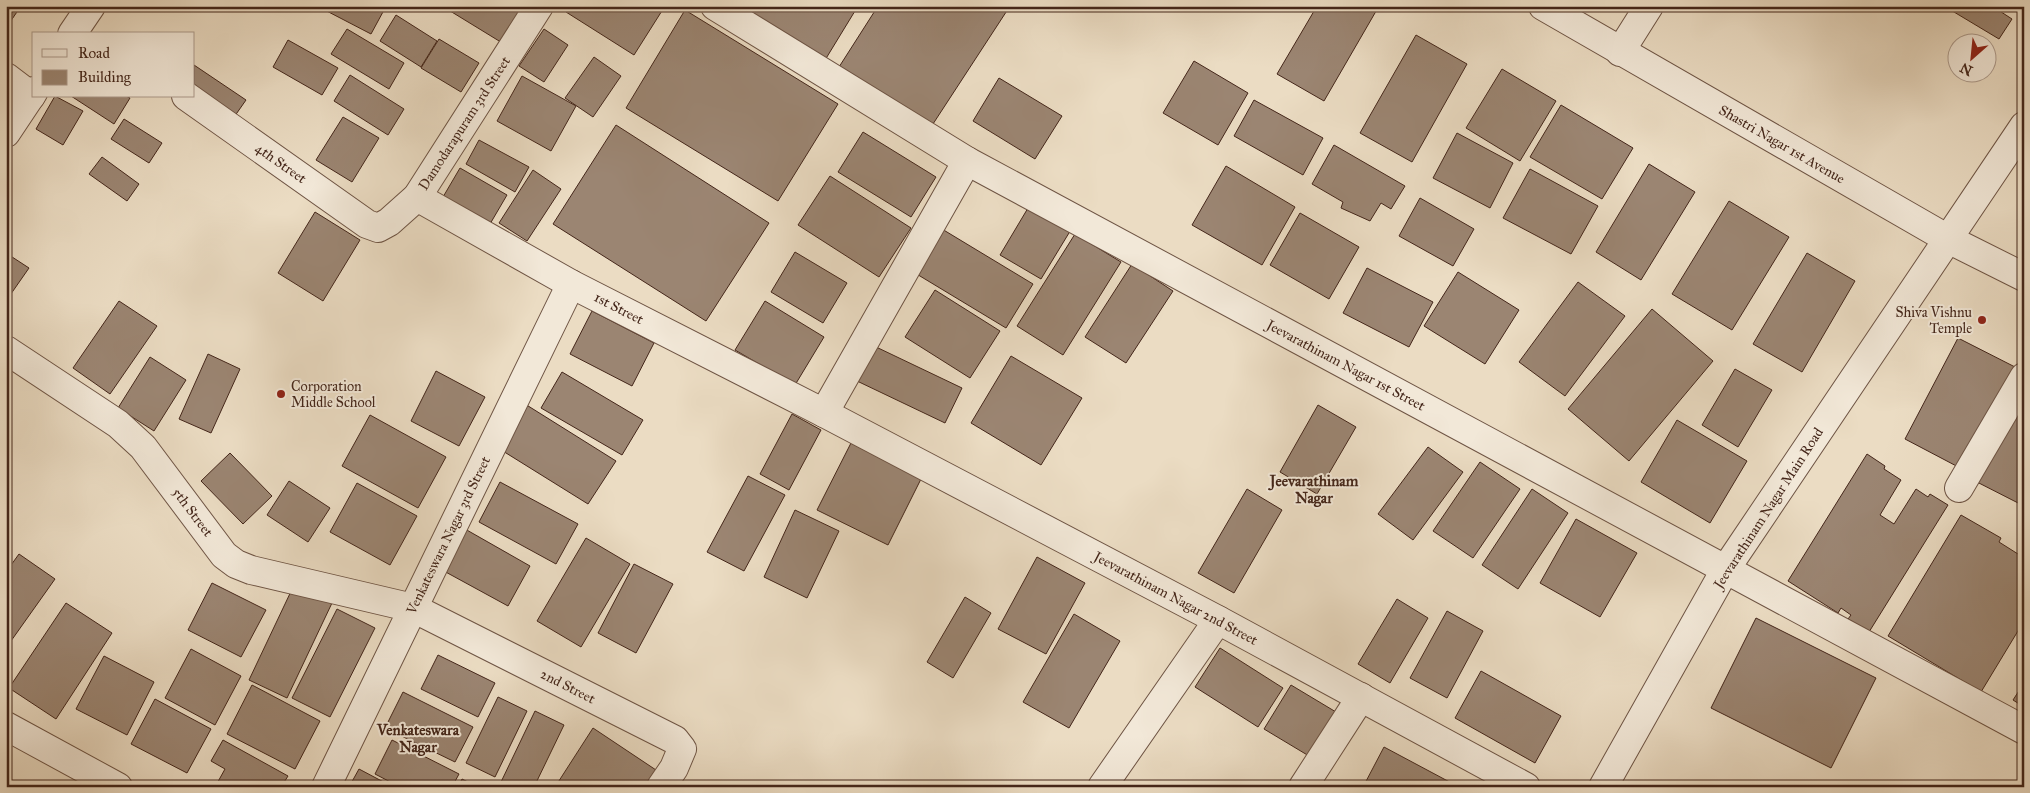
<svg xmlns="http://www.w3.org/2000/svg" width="2030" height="793" font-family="'IM FELL Great Primer',serif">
	<rect width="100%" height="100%" fill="#ebdcc3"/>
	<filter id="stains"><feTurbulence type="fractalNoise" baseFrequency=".004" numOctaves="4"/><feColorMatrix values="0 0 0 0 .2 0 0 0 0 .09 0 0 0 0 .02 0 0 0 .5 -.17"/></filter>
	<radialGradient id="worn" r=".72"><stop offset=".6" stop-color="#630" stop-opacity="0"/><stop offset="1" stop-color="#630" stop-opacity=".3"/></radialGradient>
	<g fill="#9b8572" stroke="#44261a">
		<path d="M6 6H21L6 28Z"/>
		<path d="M377 6 384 10 371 34 319 7Z"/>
		<path d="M442 6H530L504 44Z"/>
		<path d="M569 6H665L634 55 566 12Z"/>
		<path d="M728 6H858L822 65Z"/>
		<path d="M878 6H1010L931 127 839 67Z"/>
		<path d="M1317 6H1379L1324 101 1277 74Z"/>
		<path d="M1951 6H1992L2012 19 1999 39 1949 9Z"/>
		<path d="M685 10 838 104 778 201 626 108Z"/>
		<path d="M396 15 437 41 421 67 380 41Z"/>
		<path d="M347 29 404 63 389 89 331 54Z"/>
		<path d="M544 29 568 45 544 82 519 66Z"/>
		<path d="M1416 35 1467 64 1412 162 1360 133Z"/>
		<path d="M439 39 479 63 461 92 421 68Z"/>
		<path d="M288 40 338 68 322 95 273 67Z"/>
		<path d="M594 57 621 76 593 117 565 98Z"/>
		<path d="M1194 61 1248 93 1218 145 1163 113Z"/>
		<path d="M194 65 246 100 232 120 194 95Z"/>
		<path d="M1502 69 1556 101 1520 161 1466 128Z"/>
		<path d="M350 75 404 109 388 135 334 101Z"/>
		<path d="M522 76 576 106 551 151 497 121Z"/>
		<path d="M999 78 1062 116 1035 159 973 121Z"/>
		<path d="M55 96 83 111 63 145 36 129Z"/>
		<path d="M71 96H126L130 98 114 124Z"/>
		<path d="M1254 100 1323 138 1303 175 1234 136Z"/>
		<path d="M1561 105 1633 148 1602 199 1530 157Z"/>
		<path d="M343 117 379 138 352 182 316 160Z"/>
		<path d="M124 119 162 143 149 163 111 139Z"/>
		<path d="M616 125 769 223 706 321 553 224Z"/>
		<path d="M863 132 936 177 911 217 838 172Z"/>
		<path d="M1457 133 1513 163 1490 208 1433 178Z"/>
		<path d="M479 140 529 167 515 192 466 164Z"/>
		<path d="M1334 145 1405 186 1391 209 1381 203 1370 221 1341 208 1343 202 1312 184Z"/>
		<path d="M102 157 139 184 127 201 89 174Z"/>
		<path d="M1649 164 1695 192 1641 280 1596 252Z"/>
		<path d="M1226 166 1295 207 1262 265 1192 225Z"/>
		<path d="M460 168 507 195 490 224 443 197Z"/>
		<path d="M1530 169 1598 206 1571 254 1503 218Z"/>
		<path d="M533 170 561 189 527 241 499 223Z"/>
		<path d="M830 176 911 228 879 277 798 225Z"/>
		<path d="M1420 198 1474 229 1453 266 1399 236Z"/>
		<path d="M1729 201 1789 237 1732 330 1672 294Z"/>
		<path d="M1031 203 1072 228 1041 279 1000 255Z"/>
		<path d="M315 212 360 240 323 301 278 273Z"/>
		<path d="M1300 213 1359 247 1329 299 1270 265Z"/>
		<path d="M937 226 1033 284 1006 328 910 270Z"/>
		<path d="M1075 234 1121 262 1063 355 1017 326Z"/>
		<path d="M795 252 847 283 823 323 771 292Z"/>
		<path d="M6 253 29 268 6 301Z"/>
		<path d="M1807 253 1855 281 1802 372 1753 344Z"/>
		<path d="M1132 264 1173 291 1126 363 1085 337Z"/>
		<path d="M1367 268 1433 302 1409 347 1343 313Z"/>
		<path d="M1458 272 1519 310 1485 364 1424 326Z"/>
		<path d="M1578 282 1625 316 1565 396 1519 362Z"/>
		<path d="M935 290 1000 331 970 378 905 337Z"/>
		<path d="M119 301 157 326 110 394 73 368Z"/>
		<path d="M765 301 824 337 795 385 735 350Z"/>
		<path d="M1652 309 1713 361 1629 461 1568 409Z"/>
		<path d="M592 311 654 343 632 386 570 354Z"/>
		<path d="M1958 338 2017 368 1964 470 1905 439Z"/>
		<path d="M874 346 962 388 945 423 857 381Z"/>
		<path d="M208 354 240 369 211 433 179 419Z"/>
		<path d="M1011 356 1082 398 1041 465 971 423Z"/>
		<path d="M150 357 186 380 154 431 118 408Z"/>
		<path d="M1735 369 1772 390 1738 447 1702 425Z"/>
		<path d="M436 371 485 397 459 446 411 421Z"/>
		<path d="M562 372 643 420 622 455 541 408Z"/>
		<path d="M2024 384V506L1973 480Z"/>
		<path d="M525 404 616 461 588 504 498 448Z"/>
		<path d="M1318 405 1356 427 1317 494 1280 472Z"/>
		<path d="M792 414 821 430 789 490 760 474Z"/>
		<path d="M370 415 446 457 418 508 342 466Z"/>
		<path d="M1677 420 1747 461 1710 523 1641 482Z"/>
		<path d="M851 443 921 479 888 545 817 510Z"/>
		<path d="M1428 447 1463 472 1413 540 1378 514Z"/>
		<path d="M230 453 272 496 243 524 201 481Z"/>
		<path d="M1867 454 1885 466 1884 469 1901 480 1880 515 1894 524 1916 489 1928 497 1930 494 1948 505 1869 632 1848 619 1851 615 1841 608 1838 613 1788 581Z"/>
		<path d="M1480 462 1520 489 1473 558 1433 531Z"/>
		<path d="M748 476 785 495 744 571 707 552Z"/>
		<path d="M289 481 330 508 308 542 267 515Z"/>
		<path d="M500 482 578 524 556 564 479 522Z"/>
		<path d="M357 483 417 516 390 565 330 532Z"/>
		<path d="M1247 489 1282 510 1234 593 1198 573Z"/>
		<path d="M1532 489 1568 513 1518 589 1482 565Z"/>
		<path d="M795 510 839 531 807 598 764 577Z"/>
		<path d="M1961 515 2001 538 1999 542 2018 554 2020 550 2024 552V621L1981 692 1888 636Z"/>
		<path d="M1576 519 1637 553 1600 617 1540 583Z"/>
		<path d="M465 529 530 566 508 606 442 570Z"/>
		<path d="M586 538 630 564 581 647 537 621Z"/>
		<path d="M19 554 55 579 6 648V572Z"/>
		<path d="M1037 557 1085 583 1046 654 998 629Z"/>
		<path d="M634 564 673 584 636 653 598 633Z"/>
		<path d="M212 583 266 610 241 657 188 630Z"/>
		<path d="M294 585 332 603 287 698 249 680Z"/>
		<path d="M965 597 991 613 953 678 927 662Z"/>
		<path d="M1397 599 1428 618 1390 683 1358 664Z"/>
		<path d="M66 603 112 633 56 719 9 688Z"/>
		<path d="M337 609 375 628 330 717 292 698Z"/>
		<path d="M1447 611 1483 631 1447 698 1410 678Z"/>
		<path d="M1074 614 1120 641 1069 728 1023 702Z"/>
		<path d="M1756 618 1876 678 1831 768 1711 708Z"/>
		<path d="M1220 648 1283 688 1258 727 1195 687Z"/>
		<path d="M191 649 241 676 215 725 165 698Z"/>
		<path d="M438 655 495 683 478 717 421 689Z"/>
		<path d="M104 656 154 682 127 735 76 709Z"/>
		<path d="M1481 671 1561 716 1535 763 1455 718Z"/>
		<path d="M2024 683V707L2013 700Z"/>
		<path d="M252 685 320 721 295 769 227 734Z"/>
		<path d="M1291 685 1336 712 1309 756 1264 729Z"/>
		<path d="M403 692 473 727 455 762 385 728Z"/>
		<path d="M498 697 527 711 495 777 466 763Z"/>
		<path d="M155 699 211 729 187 773 131 744Z"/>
		<path d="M535 711 564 725 534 787H510L501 782Z"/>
		<path d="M593 728 656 770 645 787H555Z"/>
		<path d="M223 740 288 776 281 787H215L225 769 211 761Z"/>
		<path d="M392 740 459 774 452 787H400L375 774Z"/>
		<path d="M1384 747 1459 787H1363Z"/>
		<path d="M359 769 393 787H349Z"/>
		<path d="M462 779 478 787H458Z"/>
	</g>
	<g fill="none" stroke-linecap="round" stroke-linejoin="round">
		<defs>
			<g id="minor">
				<path d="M715 6 967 161 2024 730"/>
				<path d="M1543 6 1948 239 2024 277"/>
				<path d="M72 34 91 6"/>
				<path d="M1620 52 1649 6"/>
				<path d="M6 77 31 96"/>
				<path d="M186 96 367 224 378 228 389 222 417 197 539 6"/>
				<path d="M6 133 34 91"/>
				<path d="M417 197 571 284 824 413 1218 620 1526 787"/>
				<path d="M6 350 118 424 143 447 224 555 236 564 251 570 413 608 675 740 682 749 674 768 661 787"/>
				<path d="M824 413 967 161"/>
				<path d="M1959 488 2024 377"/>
				<path d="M6 726 118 787"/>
				<path d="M326 787 571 284"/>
				<path d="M1102 787 1218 620"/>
				<path d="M1303 787 1361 697"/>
				<path d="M1603 787 1725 570 2024 126"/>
			</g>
		</defs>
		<use href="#minor" stroke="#6e5444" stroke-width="30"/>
		<use href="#minor" stroke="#f2e8d8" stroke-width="28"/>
	</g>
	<g fill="#8f2418" stroke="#f2e8d8" stroke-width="2">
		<circle cx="1982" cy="320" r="5"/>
		<circle cx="281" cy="394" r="5"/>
	</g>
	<g text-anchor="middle" stroke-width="4" stroke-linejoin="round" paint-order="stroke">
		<g font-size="14" fill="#44261a" stroke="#f2e8d8">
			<text transform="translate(464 123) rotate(-57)" y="5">Damodarapuram 3rd Street</text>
			<text transform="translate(1782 144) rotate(30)" y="5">Shastri Nagar 1st Avenue</text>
			<text transform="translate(281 163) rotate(35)" y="5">4th Street</text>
			<text transform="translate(619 308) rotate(27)" y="5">1st Street</text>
			<text transform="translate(1346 365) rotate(28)" y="5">Jeevarathinam Nagar 1st Street</text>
			<text transform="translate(1768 508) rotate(-57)" y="5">Jeevarathinam Nagar Main Road</text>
			<text transform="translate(193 512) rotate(53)" y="5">5th Street</text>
			<text transform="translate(448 535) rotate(-64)" y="5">Venkateswara Nagar 3rd Street</text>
			<text transform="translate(1176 598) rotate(28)" y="5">Jeevarathinam Nagar 2nd Street</text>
			<text transform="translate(568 686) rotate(27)" y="5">2nd Street</text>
		</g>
		<g font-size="14" fill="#44261a" stroke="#f2e8d8" text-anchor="end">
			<text x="1972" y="317">Shiva Vishnu<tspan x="1972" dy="16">Temple</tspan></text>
			<text x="291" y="391" text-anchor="start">Corporation<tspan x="291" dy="16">Middle School</tspan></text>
		</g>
		<g font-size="15" font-weight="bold" fill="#44261a" stroke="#f2e8d8">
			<text x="1314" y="486">Jeevarathinam<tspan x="1314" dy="17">Nagar</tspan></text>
			<text x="418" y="735">Venkateswara<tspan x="418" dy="17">Nagar</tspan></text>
		</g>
	</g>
	<rect width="2030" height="793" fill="none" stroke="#ebdcc3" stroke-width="25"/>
	<rect x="8" y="8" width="2015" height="778" fill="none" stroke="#44261a" stroke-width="2.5"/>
	<rect x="12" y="12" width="2005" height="768" fill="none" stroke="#44261a"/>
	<rect x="32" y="32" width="162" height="65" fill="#f2e8d8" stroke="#ac9a8c"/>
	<rect x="42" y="49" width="25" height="8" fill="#f2e8d8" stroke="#ac9a8c"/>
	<text x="78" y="58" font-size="15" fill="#44261a">Road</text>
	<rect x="42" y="70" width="25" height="15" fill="#9b8572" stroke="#ac9a8c"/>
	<text x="78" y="82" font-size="15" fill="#44261a">Building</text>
	<g transform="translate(1972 58) rotate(207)"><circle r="24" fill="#f2e8d8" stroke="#ac9a8c"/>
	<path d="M0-4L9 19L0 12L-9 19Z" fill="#8f2418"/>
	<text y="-8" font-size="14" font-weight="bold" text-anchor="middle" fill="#44261a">N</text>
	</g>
	<rect width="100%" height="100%" filter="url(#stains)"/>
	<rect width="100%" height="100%" fill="url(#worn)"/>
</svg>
